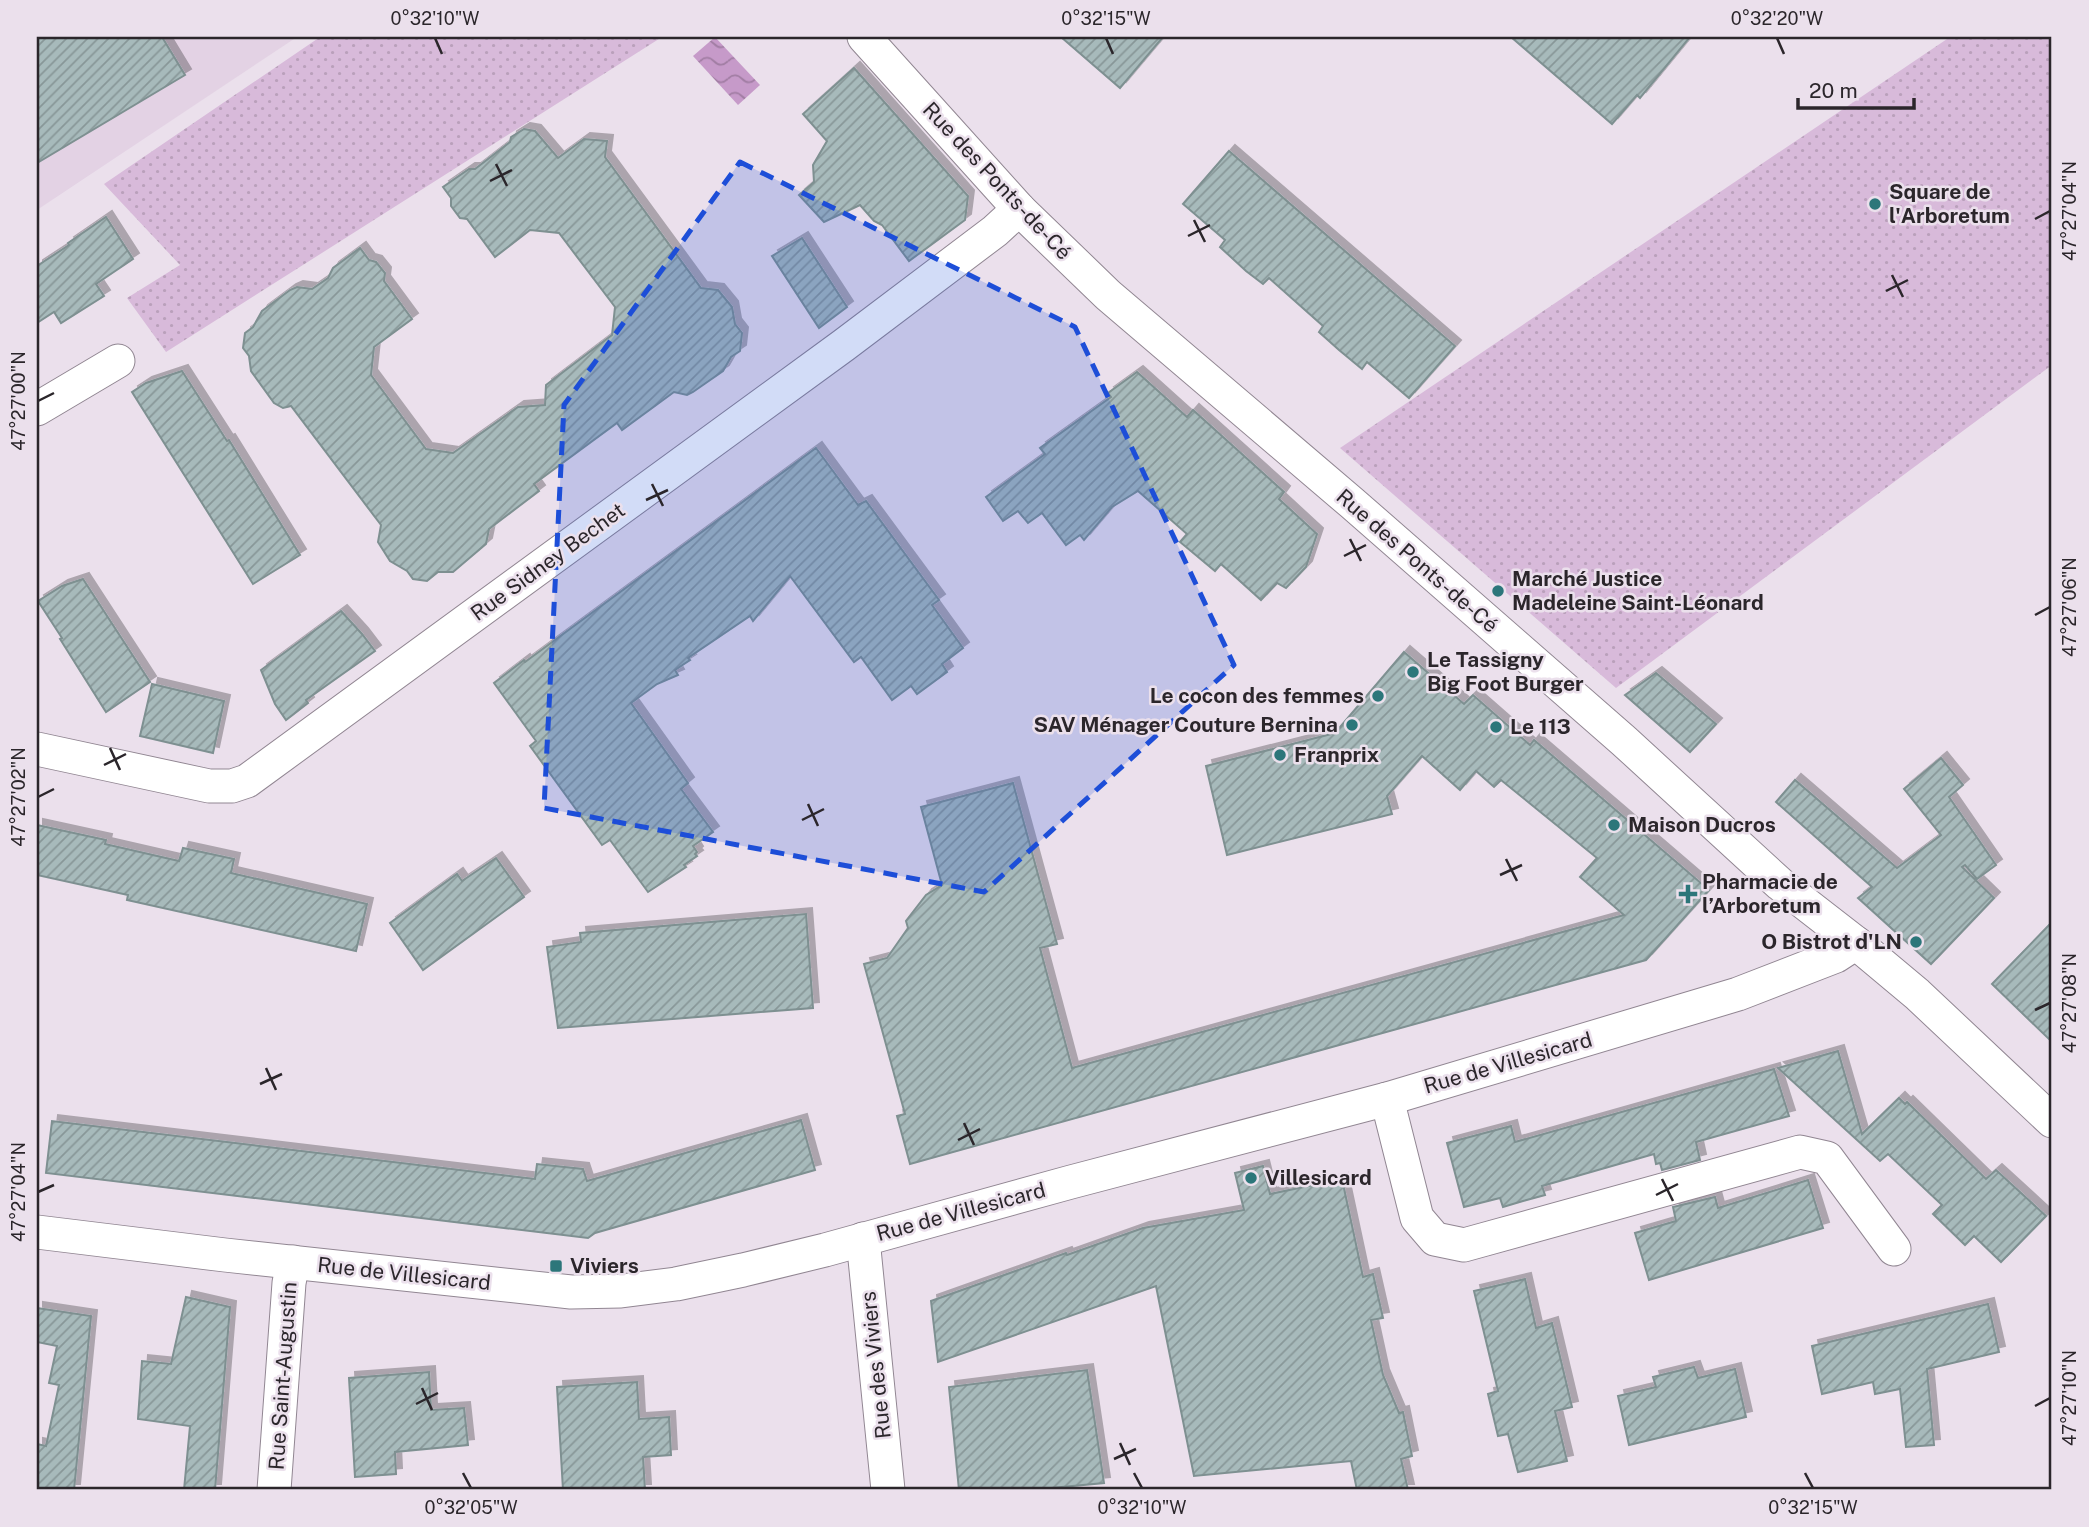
<svg xmlns="http://www.w3.org/2000/svg" width="2089" height="1527" font-family="'Public Sans',sans-serif">
	<defs>
		<pattern id="park-dots" width="8" height="8" patternUnits="userSpaceOnUse" patternTransform="scale(1.75)"><rect width="8" height="8" fill="#d8bada"/><path d="M2 2h.1M6 6h.1" fill="none" stroke="#baa0bb" stroke-width="1.8" stroke-linecap="round"/></pattern>
		<pattern id="water-waves" width="16" height="10" patternUnits="userSpaceOnUse" patternTransform="scale(1.75)"><rect width="16" height="10" fill="#c69ac9"/><path d="M0 5q4-4 8 0t8 0" fill="none" stroke="#a17da3"/></pattern>
		<pattern id="building-hatch" width="6" height="6" patternUnits="userSpaceOnUse" patternTransform="scale(1.75)"><rect width="6" height="6" fill="#a7babb"/><path d="M-1 1l2-2M0 6l6-6M5 7l2-2" fill="none" stroke="#889798"/></pattern>
		<filter id="shadow"><feDropShadow dx="6" dy="-6" stdDeviation="0" flood-color="#0004"/></filter>
	</defs>
	<rect width="100%" height="100%" fill="#ebe0ec"/>
	<path fill="#e3d2e4" d="M37 37H297L37 210Z"/>
	<g fill="url(#park-dots)">
		<path d="M320 37H662L166 352 127 298 180 265 104 184Z"/>
		<path d="M1950 37H2052V365L1616 688 1340 448Z"/>
	</g>
	<path fill="url(#water-waves)" d="M715 37 760 85 738 105 693 56Z"/>
	<g fill="url(#building-hatch)" stroke="#7e9091" stroke-width="2" filter="url(#shadow)">
		<path d="M37 37H162L185 75 37 163Z"/>
		<path d="M1061 37H1163L1120 88Z"/>
		<path d="M1511 37H1690L1640 98 1637 95 1612 124Z"/>
		<path d="M854 68 968 196 965 220 909 261 882 225 874 221 860 205 824 222 799 195 814 182 813 165 827 141 803 114Z"/>
		<path d="M524 129 535 131 558 158 584 139 607 141 605 157 701 288 718 290 732 307 735 324 742 333 740 351 731 357 723 371 693 392 687 395 674 392 622 430 617 423 534 484 539 491 489 529 486 544 453 572H438L427 581 413 579 407 571 390 561 378 542 381 525 291 406 283 408 274 403 251 371 249 356 243 348 245 333 253 327 262 311 290 290 297 287 312 289 328 278 333 268 360 248 369 260 376 262 385 273 384 281 412 319 374 347 371 375 426 449 453 453 518 407 545 405 546 385 612 335 615 307 559 233 530 230 495 257 467 219 460 218 451 206V198L443 187 469 169H475L510 142 511 137Z"/>
		<path d="M1229 151 1455 346 1409 398 1367 362 1362 369 1339 350 1319 332 1323 326 1269 278 1263 284 1246 271 1220 247 1225 240 1183 204Z"/>
		<path d="M106 217 133 259 96 284 104 296 61 323 54 312 37 323V266L69 245 68 243Z"/>
		<path d="M802 238 847 307 819 328 772 256Z"/>
		<path d="M182 371 227 441 229 440 300 555 253 584 132 392 146 383Z"/>
		<path d="M1137 372 1187 417 1193 410 1233 446 1284 492 1279 499 1317 534 1306 567 1286 588 1277 583 1261 600 1221 564 1215 571 1180 542 1187 534 1138 491 1112 507 1084 540 1080 535 1066 545 1042 513 1028 523 1018 511 1003 521 986 497 1045 454 1040 448 1111 397 1108 393Z"/>
		<path d="M816 448 858 505 866 501 939 600 932 605 963 648 942 664 947 672 917 694 911 686 892 700 861 657 854 662 790 576 753 621 750 616 688 658 690 660 675 670 678 675 657 684 631 703 688 783 681 789 713 832 693 846 697 852 695 854 697 856 684 865 686 867 648 892 610 840 602 845 530 746 536 741 494 683 524 660 525 662Z"/>
		<path d="M83 579 150 682 106 712 60 639 62 638 38 601 62 586Z"/>
		<path d="M341 611 362 634 375 651 306 700 308 703 286 720 275 704 261 670Z"/>
		<path d="M1404 652 1464 704 1473 695 1530 745 1534 740 1709 890 1646 960 910 1164 897 1116 905 1114 864 964 887 958 908 928 906 921 926 895 942 885 921 807 1013 783 1057 944 1040 948 1072 1068 1624 915 1580 877 1597 858 1501 780 1494 787 1476 771 1460 790 1422 756 1387 796 1392 814 1227 855 1206 766 1335 733Z"/>
		<path d="M1656 673 1716 724 1690 752 1625 695Z"/>
		<path d="M152 684 224 701 213 753 140 736Z"/>
		<path d="M1941 758 1963 785 1949 797 1996 865 1977 879 1965 865 1962 867 1994 898 1931 964 1858 898 1872 887 1776 802 1795 780 1897 868 1941 835 1904 789Z"/>
		<path d="M37 825 106 840 105 844 179 861 183 848 234 859 231 873 367 904 356 951 127 900 128 895 37 875Z"/>
		<path d="M496 858 524 897 423 970 390 923 457 874 462 881Z"/>
		<path d="M806 914 813 1008 558 1028 547 947 581 942 580 933Z"/>
		<path d="M2052 922V1042L1992 984Z"/>
		<path d="M1838 1051 1862 1134 1899 1098 1905 1104 1907 1102 1986 1179 1996 1170 2046 1216 2001 1262 1974 1236 1965 1245 1933 1214 1942 1205 1888 1154 1880 1161 1778 1068Z"/>
		<path d="M1774 1069 1789 1116 1696 1142 1700 1160 1662 1170 1660 1163 1656 1164 1654 1154 1542 1186 1545 1195 1523 1201 1503 1207 1500 1198 1464 1207 1447 1143 1511 1126 1515 1142Z"/>
		<path d="M801 1120 815 1170 595 1233 588 1238 46 1173 52 1121 535 1179 537 1164 583 1169 587 1181Z"/>
		<path d="M1263 1166 1270 1194 1342 1179 1363 1277 1373 1274 1383 1318 1371 1320 1383 1375 1399 1413 1403 1412 1412 1456 1401 1459 1408 1490H1357L1351 1461 1194 1476 1156 1286 938 1362 931 1301 1066 1253 1067 1255 1143 1228 1244 1210 1235 1173Z"/>
		<path d="M1808 1180 1823 1228 1649 1280 1635 1233 1676 1221 1673 1207 1715 1197 1718 1208Z"/>
		<path d="M1525 1279 1536 1328 1552 1323 1572 1407 1555 1411 1567 1461 1518 1472 1508 1434 1498 1436 1488 1394 1498 1391 1474 1291Z"/>
		<path d="M186 1297 230 1307 215 1490H184L190 1426 138 1419 142 1361 171 1364Z"/>
		<path d="M1988 1304 1999 1352 1927 1369 1934 1445 1906 1447 1900 1389 1875 1394 1873 1382 1822 1394 1812 1346Z"/>
		<path d="M37 1308 91 1316 74 1490H37V1444L46 1446 59 1385 49 1383 57 1346 37 1342Z"/>
		<path d="M1694 1367 1698 1378 1735 1369 1746 1417 1629 1445 1618 1396 1656 1387 1653 1377Z"/>
		<path d="M1087 1370 1104 1483 1030 1490H959L949 1387Z"/>
		<path d="M429 1372 431 1410 464 1408 468 1445 395 1452 396 1474 355 1477 349 1378Z"/>
		<path d="M637 1382 639 1419 669 1417 671 1455 643 1457 645 1490H563L557 1387Z"/>
	</g>
	<g fill="none" stroke-linecap="round" stroke-linejoin="round">
		<defs>
			<g id="street">
				<path d="M864 37 1019 209 1108 295 1352 503 1624 741 1780 884 1856 943 1917 994 2052 1121"/>
				<path d="M37 409 118 361"/>
				<path d="M37 749 209 786H232L247 781 844 345 995 231 1019 209"/>
				<path d="M1387 1099 1417 1218 1435 1239 1464 1245 1800 1152 1827 1158 1894 1249"/>
				<path d="M37 1232 225 1255 571 1292 621 1291 676 1284 743 1270 825 1250 1071 1182 1387 1099 1738 994 1836 956 1856 943"/>
				<path d="M863 1239 888 1490"/>
				<path d="M274 1490 289 1283 293 1262"/>
			</g>
		</defs>
		<use href="#street" stroke="#918692" stroke-width="35"/>
		<use href="#street" stroke="#fff" stroke-width="33"/>
	</g>
	<path fill="#1d4ed8" fill-opacity="0.2" stroke="#1d4ed8" stroke-width="5" stroke-dasharray="14 9" stroke-linejoin="round" d="M740 162 1075 327 1234 665 984 892 544 808 564 405Z"/>
	<path fill="none" stroke="#2b262b" stroke-width="2.5" d="M435 38 442 54M1106 38 1113 54M1777 38 1784 54M496 164 507 186M490 181 512 170M2035 219 2050 211M1194 220 1205 242M1188 236 1210 225M1892 275 1903 297M1886 291 1908 280M38 401 54 393M652 484 663 506M646 500 668 490M1350 539 1361 561M1344 556 1366 545M2035 615 2050 607M110 748 120 770M104 765 126 754M38 797 54 789M808 804 818 826M802 820 824 809M1506 859 1517 881M1500 875 1522 865M2035 1010 2050 1003M266 1068 276 1090M260 1084 282 1074M964 1123 974 1145M958 1140 980 1129M1662 1179 1673 1201M38 1192 54 1185M1656 1195 1678 1184M422 1388 432 1410M416 1404 438 1393M2035 1406 2050 1398M1120 1443 1130 1465M1114 1459 1136 1449M463 1473 471 1488M1134 1473 1142 1488M1805 1473 1813 1488"/>
	<g fill="#2c767a" stroke="#ebe0ec" stroke-width="2.5">
		<circle cx="1875" cy="204" r="7"/>
		<circle cx="1498" cy="591" r="7"/>
		<circle cx="1413" cy="672" r="7"/>
		<circle cx="1378" cy="696" r="7"/>
		<circle cx="1352" cy="725" r="7"/>
		<circle cx="1496" cy="727" r="7"/>
		<circle cx="1280" cy="755" r="7"/>
		<circle cx="1614" cy="825" r="7"/>
		<path d="M1684.5 883.5h7v7h7v7h-7v7h-7v-7h-7v-7h7z"/>
		<circle cx="1916" cy="942" r="7"/>
		<circle cx="1251" cy="1178" r="7"/>
		<rect x="549" y="1259" width="14" height="14" rx="3.5"/>
	</g>
	<g text-anchor="middle" stroke-width="5" stroke-linejoin="round" paint-order="stroke">
		<g font-size="21" fill="#2b262b" stroke="#ebe0ec">
			<text transform="translate(997 181) rotate(47)" y="7">Rue des Ponts-de-Cé</text>
			<text transform="translate(1417 561) rotate(41)" y="7">Rue des Ponts-de-Cé</text>
			<text transform="translate(548 562) rotate(-36)" y="7">Rue Sidney Bechet</text>
			<text transform="translate(1508 1063) rotate(-16)" y="7">Rue de Villesicard</text>
			<text transform="translate(961 1212) rotate(-15)" y="7">Rue de Villesicard</text>
			<text transform="translate(404 1274) rotate(6)" y="7">Rue de Villesicard</text>
			<text transform="translate(876 1365) rotate(-96)" y="7">Rue des Viviers</text>
			<text transform="translate(283 1376) rotate(-86)" y="7">Rue Saint-Augustin</text>
		</g>
		<g font-size="21" font-weight="bold" fill="#2b262b" stroke="#ebe0ec" text-anchor="start">
			<text x="1889" y="199">Square de<tspan x="1889" dy="24">l'Arboretum</tspan></text>
			<text x="1512" y="586">Marché Justice<tspan x="1512" dy="24">Madeleine Saint-Léonard</tspan></text>
			<text x="1427" y="667">Le Tassigny<tspan x="1427" dy="24">Big Foot Burger</tspan></text>
			<text x="1364" y="703" text-anchor="end">Le cocon des femmes</text>
			<text x="1338" y="732" text-anchor="end">SAV Ménager Couture Bernina</text>
			<text x="1510" y="734">Le 113</text>
			<text x="1294" y="762">Franprix</text>
			<text x="1628" y="832">Maison Ducros</text>
			<text x="1702" y="889">Pharmacie de<tspan x="1702" dy="24">l’Arboretum</tspan></text>
			<text x="1902" y="949" text-anchor="end">O Bistrot d'LN</text>
			<text x="1265" y="1185">Villesicard</text>
			<text x="570" y="1273">Viviers</text>
		</g>
	</g>
	<rect width="2089" height="1527" fill="none" stroke="#ebe0ec" stroke-width="77"/>
	<path d="M1798 98v10h116v-10" fill="none" stroke="#2b262b" stroke-width="3.5"/>
	<text x="1809" y="98" font-size="21" fill="#2b262b" stroke="#ebe0ec" stroke-width="5" paint-order="stroke">20 m</text>
	<rect x="38" y="38" width="2012" height="1450" fill="none" stroke="#2b262b" stroke-width="2.5"/>
	<g font-size="18" text-anchor="middle" fill="#2b262b">
		<text x="435" y="25">0°32'10"W</text>
		<text x="1106" y="25">0°32'15"W</text>
		<text x="1777" y="25">0°32'20"W</text>
		<text transform="translate(2070 211) rotate(-90)" y="6">47°27'04"N</text>
		<text transform="translate(19 401) rotate(-90)" y="6">47°27'00"N</text>
		<text transform="translate(2070 607) rotate(-90)" y="6">47°27'06"N</text>
		<text transform="translate(19 797) rotate(-90)" y="6">47°27'02"N</text>
		<text transform="translate(2070 1003) rotate(-90)" y="6">47°27'08"N</text>
		<text transform="translate(19 1192) rotate(-90)" y="6">47°27'04"N</text>
		<text transform="translate(2070 1398) rotate(-90)" y="6">47°27'10"N</text>
		<text x="471" y="1514">0°32'05"W</text>
		<text x="1142" y="1514">0°32'10"W</text>
		<text x="1813" y="1514">0°32'15"W</text>
	</g>
</svg>
